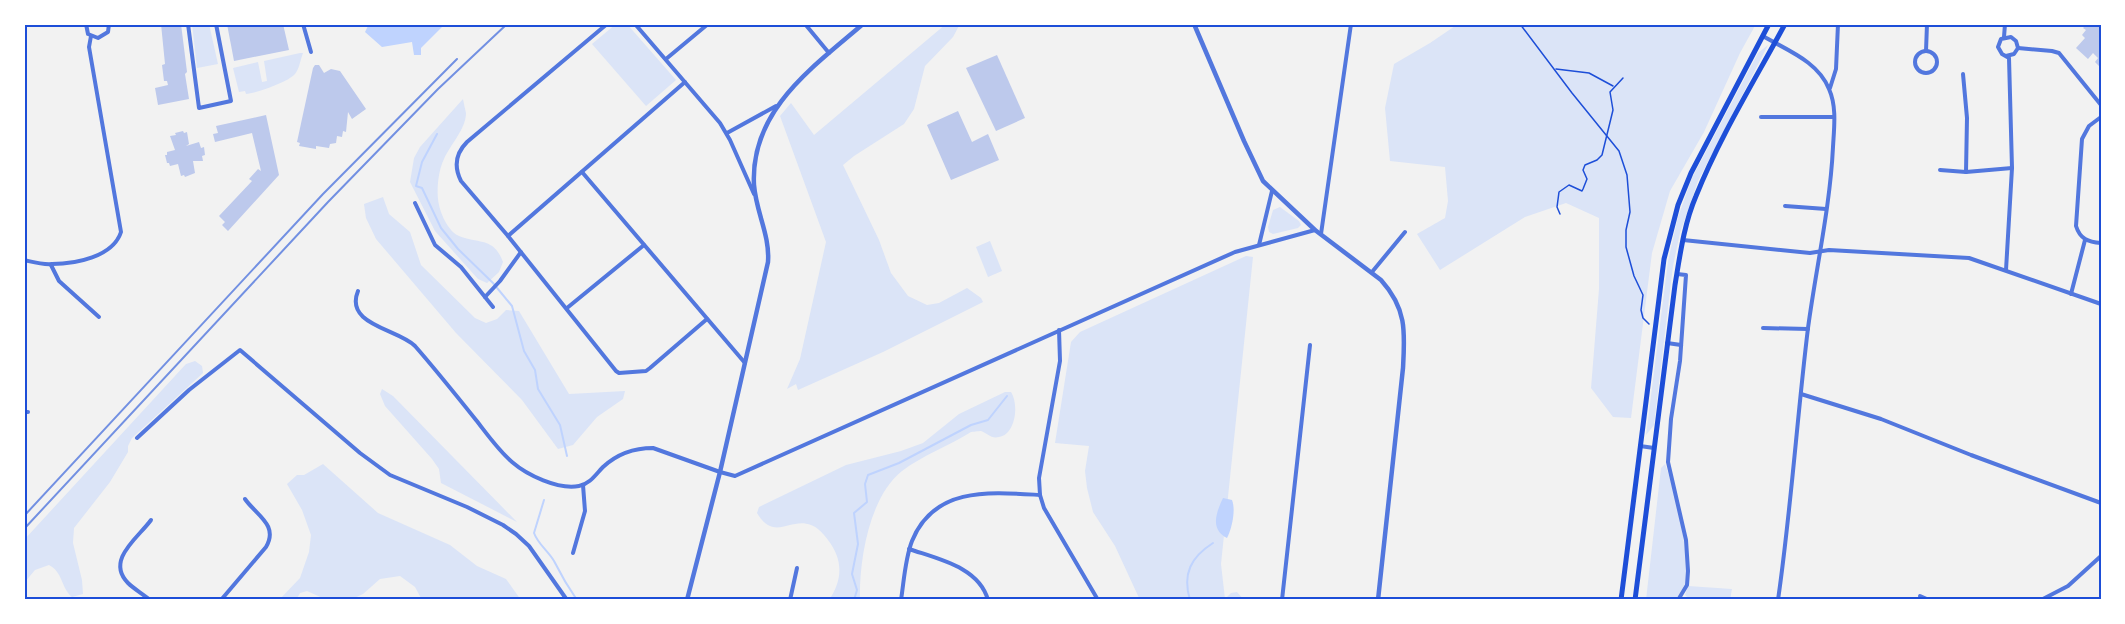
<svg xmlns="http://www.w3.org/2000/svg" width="2125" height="624" font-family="Jost,sans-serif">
	<rect width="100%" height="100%" fill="#f2f2f2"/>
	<g fill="#dbe4f7">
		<path d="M192 24H209L218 64 197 68Z"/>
		<path d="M616 24H627L676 80 646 106 592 44Z"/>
		<path d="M946 24H960L953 37 925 66 914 109 904 124 854 156 843 165 879 240 891 273 908 296 927 305 939 303 967 288 981 298 983 302 883 352 798 390 796 384 787 389 800 359 826 242 780 116 791 103 814 135Z"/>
		<path d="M1458 24H1756L1740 53 1704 132 1670 191 1652 253 1631 418 1613 417 1591 388 1599 289V218L1566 203 1525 217 1440 270 1417 234 1445 218 1448 201 1445 167 1390 161 1385 108 1394 64 1430 43Z"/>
		<path d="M1768 45 1698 181 1680 233 1673 266 1654 425 1646 435 1668 261 1678 217 1692 178 1758 53Z"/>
		<path d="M300 53H303L302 56C300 62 299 69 295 74 288 82 257 93 246 94L245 91 239 92 233 68 258 62 262 82 267 81 264 61Z"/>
		<path d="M463 99C464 104 465 109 466 113 466 129 450 145 444 159 438 171 436 192 439 205 441 215 449 232 459 236 479 244 494 237 503 262L499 272 487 283 478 279 435 231 410 182 414 158 420 147Z"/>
		<path d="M383 197 389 214 410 232 421 265 475 318 486 323 497 319 506 310 519 311 569 394 625 391 623 399 597 417 573 445 558 449 522 400 456 333 376 239 366 218 364 204Z"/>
		<path d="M1280 207 1299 221 1301 225 1298 228 1273 234 1269 232 1268 227 1273 210Z"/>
		<path d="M990 241 1002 271 988 277 976 247Z"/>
		<path d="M1246 256 1253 257 1221 564 1225 599 1231 593 1237 592 1244 600H1140L1115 546 1093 512 1087 488 1085 471 1089 446 1055 443 1071 342 1080 332Z"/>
		<path d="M195 361 202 366 203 373 132 438 128 446V452L110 482 74 528 73 543 82 580 83 594 72 597C61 588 63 572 49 565L35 570 24 583V540L186 364Z"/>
		<path d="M382 389 393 396 517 522 441 483 439 469 432 459 385 406 380 394Z"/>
		<path d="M1005 392H1011C1019 404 1016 434 999 437 991 439 987 433 981 431 979 431 972 432 971 432 949 446 923 455 902 471 869 497 859 561 860 600H829C843 579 843 560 828 540 824 534 817 527 811 525 790 517 774 542 757 513L759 507 846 465 901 451 923 443 959 414Z"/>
		<path d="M323 464 378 513 450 545 477 566 506 579 521 600H422L415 587 400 576 380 579 363 594 350 600H327L307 591 300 593 296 600H279L300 578 309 552 311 535 302 510 287 484 297 475H304Z"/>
		<path d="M1665 464C1674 487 1690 556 1686 579 1685 587 1679 594 1675 600H1646L1661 468Z"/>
		<path d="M1688 586 1732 589 1730 600H1690L1685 595Z"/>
	</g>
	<g fill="#bfd3fe">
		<path d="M369 24H445L421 48V55H414L412 42 382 47 365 32Z"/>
		<path d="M1223 498 1232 500C1236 510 1232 528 1227 538 1209 529 1217 511 1223 498Z"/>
	</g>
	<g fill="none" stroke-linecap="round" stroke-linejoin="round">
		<g stroke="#bfd3fe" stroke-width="2">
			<path d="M437 134 422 162 416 186 422 188 441 228 458 249 493 283 512 306 524 351 535 370 538 389 560 425 567 456"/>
			<path d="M544 500 534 533C538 544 548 551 554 561 561 575 568 587 577 600"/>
			<path d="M854 600 857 590 852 574 858 544 854 513 867 502 865 484 868 475 899 463 971 425 988 420 1007 396"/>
			<path d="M1190 600C1182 574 1191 557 1213 543"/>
		</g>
	</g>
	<g fill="#bdc9ec">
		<path d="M161 24H181L187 72 185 74 189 99 158 105 155 88 168 85 167 81H164L162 65 165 64Z"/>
		<path d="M227 24H283L289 50 234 61Z"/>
		<path d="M2087 24 2089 26 2096 24 2101 29V68L2095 62 2098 58 2093 53 2088 59 2076 48 2085 38 2082 35 2086 30 2083 28Z"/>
		<path d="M997 55 1025 118 996 131 966 68Z"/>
		<path d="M315 65H319L324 73 331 69 340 71 366 109 352 119 348 112 346 132 343 131 342 137 337 136 336 143 330 144 329 148 316 146V149L299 146 300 143 297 142 313 68Z"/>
		<path d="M958 111 972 142 988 134 999 160 951 180 927 125Z"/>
		<path d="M266 115 279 175 228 231 222 225 225 222 219 216 252 181 249 179 258 169 261 171 252 133 215 142 213 134 218 133 216 126Z"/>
		<path d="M183 131 184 133 187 132 189 144 186 146 199 142 201 148 204 147 205 155 202 156 203 161H193L195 173 185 177 184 175 181 176 178 164 170 166 169 163H167L165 155H167V152L175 150 170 136 176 135 175 133Z"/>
	</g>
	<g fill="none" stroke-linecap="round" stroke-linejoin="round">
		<g stroke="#1d4ed8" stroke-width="1.5">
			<path d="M1520 24 1572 93 1619 151 1627 175 1630 212 1626 230V247L1634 276 1643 295 1641 310 1643 318 1649 324"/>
			<path d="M1556 69 1589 73 1613 86"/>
			<path d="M1560 214 1557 207 1559 192 1569 185 1582 191 1583 189 1587 179 1583 170 1585 165 1597 160 1602 155 1613 110 1610 92 1623 78"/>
		</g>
		<g stroke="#5277de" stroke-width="4">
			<path d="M86 24 88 34 98 38 108 32 109 24"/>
			<path d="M188 24 199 108 231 101 216 24"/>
			<path d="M303 24 311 52"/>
			<path d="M607 24 467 142C455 154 454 167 461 181L508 236 616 371 619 373 646 371 650 368 707 319"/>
			<path d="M635 24 720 123 730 140 754 194"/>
			<path d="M805 24 829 53"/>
			<path d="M1763 36C1786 50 1818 61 1829 89 1837 107 1834 128 1833 147 1830 208 1816 268 1808 328 1797 418 1791 510 1778 600"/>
			<path d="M2004 37 2005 24"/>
			<path d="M2018 48 2052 51 2059 53 2101 105"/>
			<circle cx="1926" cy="62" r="11"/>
			<path d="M1926 51 1927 24"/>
			<path d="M666 59 708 24"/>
			<path d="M1963 74 1967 118 1966 172"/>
			<path d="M1830 88 1836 69 1838 24"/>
			<path d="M1761 117H1834"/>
			<path d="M2101 117 2089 126 2082 139 2076 226C2080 239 2088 242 2101 243"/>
			<path d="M727 133 776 106"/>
			<path d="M1940 170 1966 172 2012 168"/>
			<path d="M582 172 745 363"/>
			<path d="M415 203 435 245 461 267 493 307"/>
			<path d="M1785 206 1826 209"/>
			<path d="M1321 234 1351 24"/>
			<path d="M508 236 685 82"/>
			<path d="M1683 240 1810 253 1829 250 1969 258 2101 304"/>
			<path d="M1259 245 1272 191"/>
			<path d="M24 260C33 262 43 265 52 264 75 264 113 257 121 232L89 47 91 36"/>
			<path d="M51 265 59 281 99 317"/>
			<path d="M2006 270 2012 168 2009 58 2002 54 1998 47 2001 39 2011 37 2016 41 2018 48 2014 54 2006 56"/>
			<path d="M1372 272 1405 232"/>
			<path d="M1677 274 1686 275 1680 361 1671 419 1668 462 1686 540 1688 571 1687 585 1678 600"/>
			<path d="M358 291C344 325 398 329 415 346 436 370 456 395 476 420 487 434 498 450 512 462 527 475 558 490 579 486 590 484 596 474 603 467 617 454 634 448 653 448L720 472 735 476 1235 252 1315 230"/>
			<path d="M2071 294 2085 240"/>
			<path d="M485 297 500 281 521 252"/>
			<path d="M567 308 644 245"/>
			<path d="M1763 328 1808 329"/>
			<path d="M1059 330 1060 361 1039 478 1040 495 1044 508 1098 600"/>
			<path d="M1667 343 1681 345"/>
			<path d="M1801 394 1881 419 1971 455 2101 503"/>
			<path d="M24 412H28"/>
			<path d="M137 438 189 390 240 350 360 453 390 475 467 507 503 525 516 534 529 546 567 600"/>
			<path d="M1640 446 1654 448"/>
			<path d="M909 549C938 559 979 567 988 600"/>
			<path d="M573 553 585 511 583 485"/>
			<path d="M1920 596 1929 600"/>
			<path d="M150 600C143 594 134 589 128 583 105 560 139 537 151 520"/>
			<path d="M221 600 266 547C279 525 256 515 245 499"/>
			<path d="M790 600 797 568"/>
			<path d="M901 600C904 581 905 559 912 541 934 486 991 492 1040 495"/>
			<path d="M1282 600 1310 345"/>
			<path d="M2041 600 2068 586 2101 556"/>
		</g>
		<g stroke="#5277de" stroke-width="4.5">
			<path d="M1194 24 1244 141 1263 181 1315 230 1381 280C1407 309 1405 332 1403 368L1378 600"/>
			<path d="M687 600 720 472 768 262C770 235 756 212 754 185 750 110 813 67 863 24"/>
		</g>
		<g stroke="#1d4ed8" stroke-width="5">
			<path d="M1621 600 1664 259 1678 205 1691 173 1769 24"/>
			<path d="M1635 600 1675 285C1680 255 1684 224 1696 196 1720 136 1755 80 1785 24"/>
		</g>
		<g stroke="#7290e2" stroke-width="2">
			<path d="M24 516 323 194 457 59"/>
			<path d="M24 529 328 202 438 89 507 24"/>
		</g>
	</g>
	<rect width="2125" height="624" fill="none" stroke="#ffffff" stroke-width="51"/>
	<rect x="26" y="26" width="2074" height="572" fill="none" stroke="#1d4ed8" stroke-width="2"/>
</svg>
